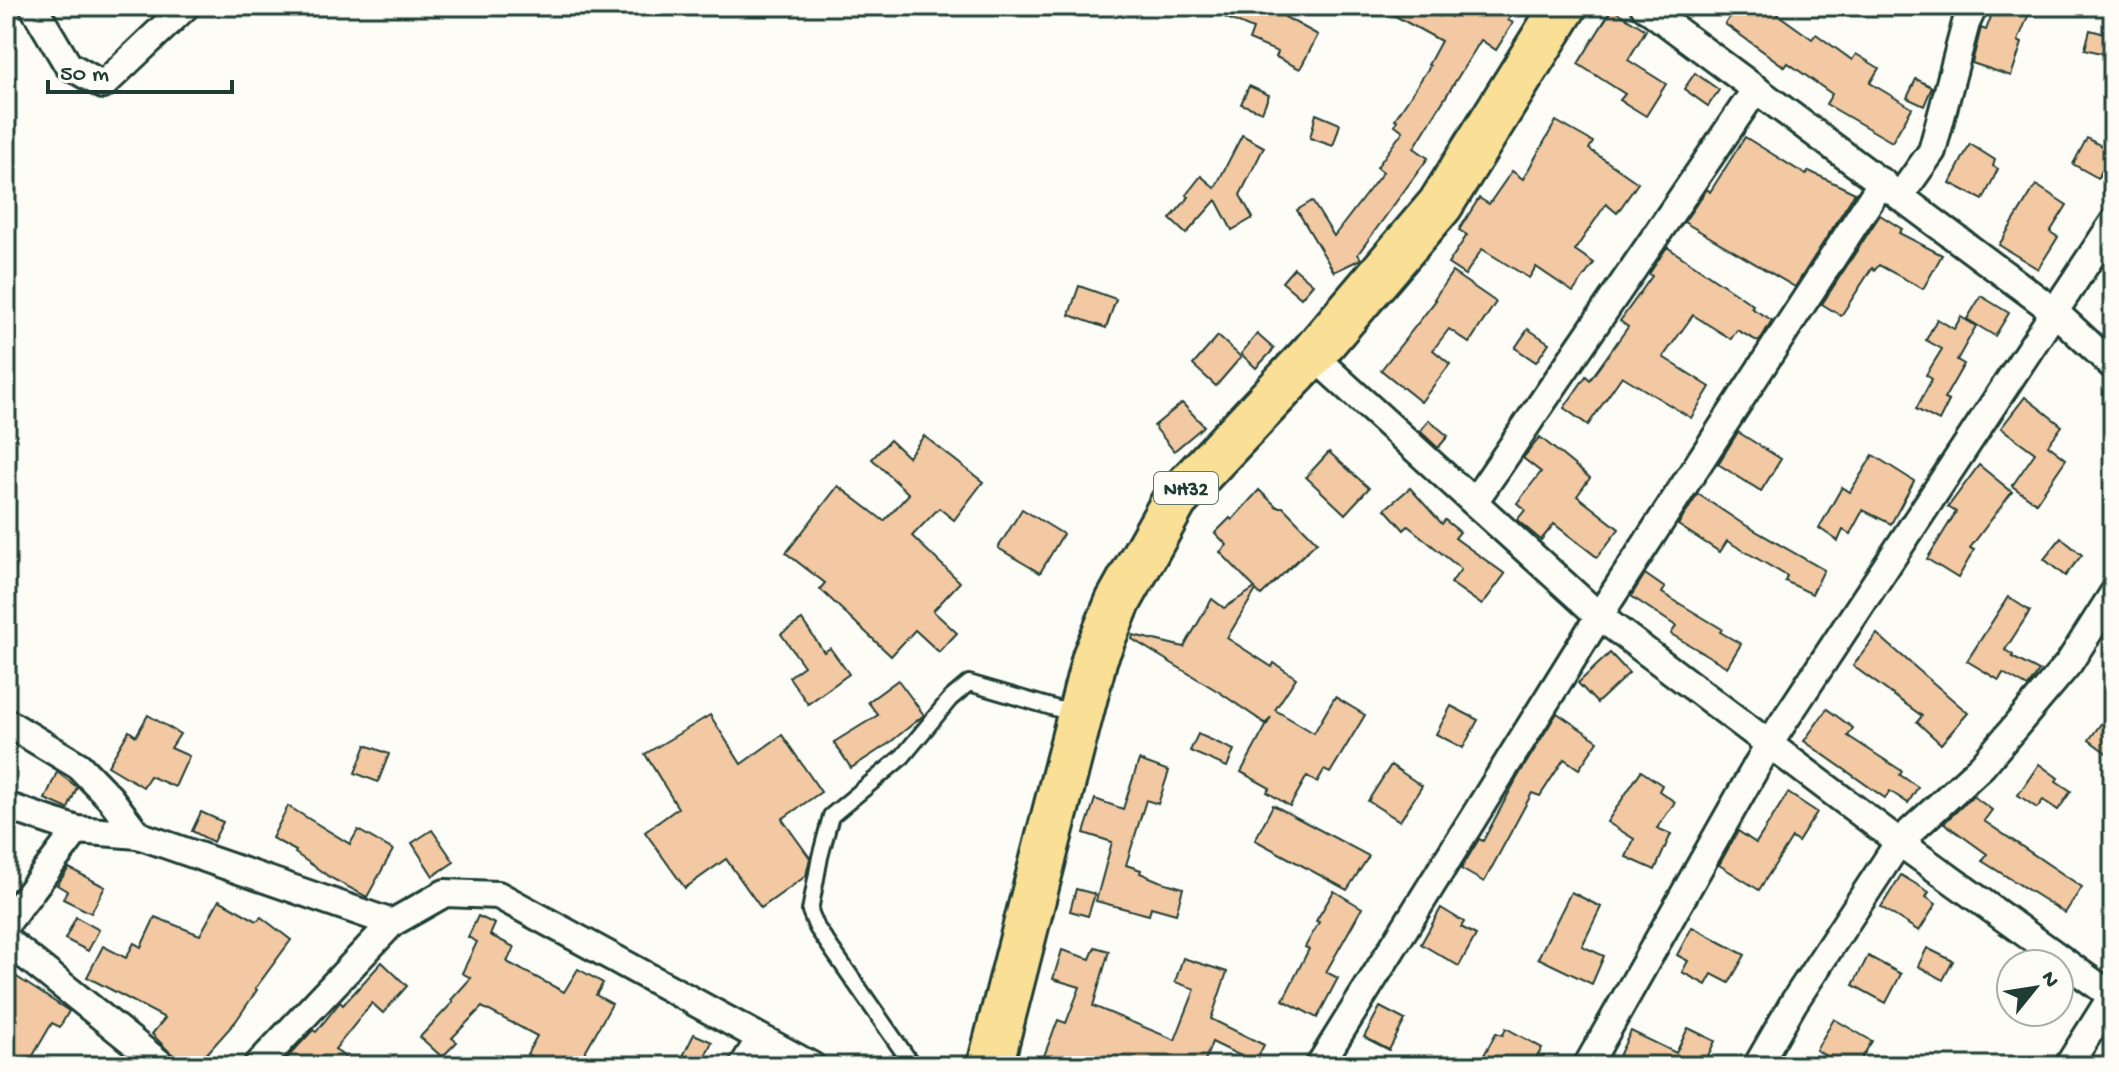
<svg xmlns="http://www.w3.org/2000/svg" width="2119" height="1072" font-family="'Gochi Hand',sans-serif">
	<rect width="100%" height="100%" fill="#fdfcf7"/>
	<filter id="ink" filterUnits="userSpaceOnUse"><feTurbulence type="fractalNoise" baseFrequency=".0125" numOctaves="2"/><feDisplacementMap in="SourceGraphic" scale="16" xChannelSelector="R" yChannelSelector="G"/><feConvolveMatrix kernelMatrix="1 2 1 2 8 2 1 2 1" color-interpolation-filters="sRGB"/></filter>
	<g filter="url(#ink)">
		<g fill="#f2c9a2" stroke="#1f3d34" stroke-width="2">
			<path d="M1199 6H1273L1287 12 1285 17 1318 35 1300 69 1276 57 1278 52 1249 40 1253 29Z"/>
			<path d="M1377 6H1421L1439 16 1441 11 1451 17 1458 6H1517L1508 20 1513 23 1496 50 1481 40 1414 148 1428 158 1358 254 1361 259 1334 272 1297 210 1312 201 1334 236 1383 172 1377 167 1403 131 1395 125 1397 120 1395 119 1430 66 1428 65 1441 41Z"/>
			<path d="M1737 6H1766L1812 39 1816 34 1852 60 1856 54 1879 68 1870 83 1912 108 1892 142 1826 104 1832 94 1788 63 1785 67 1725 24Z"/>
			<path d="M1995 6H2032L2018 41 2022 43 2011 76 1972 63 1981 28 1986 30Z"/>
			<path d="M1612 9 1646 30 1628 60 1666 84 1646 116 1620 100 1625 94 1578 64Z"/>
			<path d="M2090 30 2113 36V56L2085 49Z"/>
			<path d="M1695 73 1719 90 1708 106 1684 89Z"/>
			<path d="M1916 79 1932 87 1924 106 1907 98Z"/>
			<path d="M1249 86 1269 95 1262 112 1241 104Z"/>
			<path d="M1316 114 1340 124 1333 146 1310 138Z"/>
			<path d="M1556 121 1593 142 1589 149 1638 183 1617 213 1606 204 1575 250 1594 263 1573 292 1536 267 1529 278 1482 249 1465 275 1448 264 1467 235 1459 230 1479 198 1489 204 1512 171 1523 179Z"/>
			<path d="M1242 135 1264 147 1240 195 1253 218 1232 230 1216 200 1186 234 1170 219 1189 197 1186 195 1201 176 1215 188Z"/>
			<path d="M1745 137 1806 175 1809 171 1855 193 1795 287 1684 222 1707 189 1710 192Z"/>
			<path d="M2087 138 2112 152 2098 178 2073 164Z"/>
			<path d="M1970 144 1995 160 1993 166 1998 169 1983 200 1950 183Z"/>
			<path d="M2036 185 2067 205 2050 232 2058 237 2038 269 1999 245Z"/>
			<path d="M1880 215 1902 229 1899 233 1942 255 1923 289 1879 265 1875 270 1872 268 1841 316 1822 304Z"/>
			<path d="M1667 247 1753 305 1751 308 1772 320 1759 342 1737 330 1731 339 1693 315 1663 357 1710 387 1691 418 1622 376 1588 425 1564 408 1586 376 1590 380 1628 327 1620 321 1652 276 1649 274Z"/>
			<path d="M1294 268 1313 284 1301 298 1282 282Z"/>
			<path d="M1452 272 1496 302 1469 343 1449 329 1433 350 1450 364 1421 402 1381 370 1436 300 1434 299Z"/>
			<path d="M1079 286 1116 299 1106 328 1069 315Z"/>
			<path d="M1981 296 2009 313 1995 336 1967 319Z"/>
			<path d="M1961 317 1976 326 1957 360 1964 364 1944 399 1949 401 1939 421 1916 409 1932 379 1926 375 1942 349 1926 340 1937 319 1954 329Z"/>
			<path d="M1528 329 1549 343 1536 362 1515 348Z"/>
			<path d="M1257 334 1274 349 1256 368 1241 354Z"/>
			<path d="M1218 336 1241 357 1216 386 1193 365Z"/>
			<path d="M2025 397 2062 426 2048 445 2066 459 2036 503 2012 486 2035 453 2001 428Z"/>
			<path d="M1182 403 1204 426 1174 451 1154 426Z"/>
			<path d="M1429 420 1448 436 1438 448 1420 431Z"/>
			<path d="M1738 432 1781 459 1761 491 1718 464Z"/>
			<path d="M924 436 983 482 954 520 939 508 912 536 960 582 933 611 957 633 939 652 915 630 891 656 820 589 825 583 786 553 838 486 884 521 909 494 872 459 890 440 908 457Z"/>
			<path d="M1540 437 1590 478 1577 496 1619 529 1597 557 1554 524 1541 540 1517 520 1525 510 1517 503 1541 472 1523 458Z"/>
			<path d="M1329 452 1369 488 1345 514 1306 477Z"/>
			<path d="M1873 455 1914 481 1891 524 1863 510 1850 534 1843 530 1838 541 1819 528 1842 487 1850 492Z"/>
			<path d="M1979 465 2012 492 1970 548 1974 550 1958 578 1927 559 1956 512 1948 507Z"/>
			<path d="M1410 488 1442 524 1445 520 1460 532 1455 538 1505 574 1482 605 1451 583 1461 569 1408 526 1404 530 1385 509Z"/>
			<path d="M1259 490 1277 507H1283L1317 542 1261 595 1256 590 1227 638 1272 667 1274 663 1296 678 1275 710 1314 733 1335 697 1365 715 1330 773 1324 770 1317 782 1307 776 1290 806 1267 792 1270 788 1241 772 1271 717 1266 724 1219 692 1132 639 1133 635 1184 647 1212 599 1224 608 1255 588 1220 552 1227 545 1215 533 1230 518 1232 520Z"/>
			<path d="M1698 494 1740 522 1824 570 1812 594 1785 581 1787 576 1727 541 1720 552 1678 525Z"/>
			<path d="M1022 509 1063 534 1040 573 998 548Z"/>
			<path d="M2061 538 2082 555 2065 576 2044 559Z"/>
			<path d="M1645 574 1665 588 1662 593 1722 629 1720 632 1741 644 1727 667 1671 634 1676 626 1631 596Z"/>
			<path d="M2008 597 2030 611 2005 650 2013 655 2012 657 2039 671 2028 687 2003 673 1999 680 1967 661Z"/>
			<path d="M802 620 824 652 830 648 849 674 808 704 789 677 804 666 781 634Z"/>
			<path d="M1877 634 1968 713 1941 744 1917 722 1922 716 1853 666Z"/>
			<path d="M1610 653 1629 673 1597 703 1578 683Z"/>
			<path d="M898 680 924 715 888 744 851 768 834 742 878 715 868 702Z"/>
			<path d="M1451 706 1478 720 1463 748 1436 734Z"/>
			<path d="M2113 707V758L2089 740Z"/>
			<path d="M1827 709 1853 728 1848 736 1902 771 1900 775 1918 787 1908 803 1890 791 1885 798 1804 741Z"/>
			<path d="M1557 713 1598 741 1579 769 1564 759 1540 796 1532 793 1484 882 1461 869 1479 839 1483 841 1517 778Z"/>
			<path d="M148 715 180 734 171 748 189 756 175 787 150 776 143 787 108 766 129 731 136 736Z"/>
			<path d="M710 715 741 764 782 735 821 792 782 819 810 858 806 876 761 908 726 859 685 888 645 832 678 808 645 754Z"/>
			<path d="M1198 734 1234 750 1227 767 1190 751Z"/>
			<path d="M366 745 389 754 378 782 355 773Z"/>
			<path d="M1139 760 1169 771 1158 804 1146 800 1126 865 1141 870 1140 873 1159 881 1183 888 1176 914 1151 907 1149 915 1096 901 1112 842 1084 833 1095 799 1123 809Z"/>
			<path d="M2039 764 2058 778 2056 781 2071 791 2058 810 2043 800 2037 808 2018 795Z"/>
			<path d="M1391 765 1422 786 1400 821 1368 801Z"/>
			<path d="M1641 771 1662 785 1659 791 1675 802 1657 828 1671 834 1655 870 1626 857 1634 839 1607 822Z"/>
			<path d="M57 772 77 787 68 809 45 799Z"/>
			<path d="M1788 793 1817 812 1798 842 1792 838 1759 890 1719 865 1738 831 1756 843Z"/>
			<path d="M1973 796 1992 810 1984 821 2082 887 2065 913 1982 861 1987 854 1944 823Z"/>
			<path d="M1273 805 1369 856 1347 890 1255 840Z"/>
			<path d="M288 806 350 844 358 830 393 850 367 897 331 878 295 853 296 851 272 838Z"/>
			<path d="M201 812 223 822 213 842 192 831Z"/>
			<path d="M432 830 454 862 433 876 412 843Z"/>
			<path d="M69 868 105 887 91 913 63 899 67 891 57 885Z"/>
			<path d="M1901 875 1929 892 1926 897 1936 904 1919 931 1881 907Z"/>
			<path d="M1076 889 1095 894 1088 916 1070 911Z"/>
			<path d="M1334 891 1362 908 1326 972 1338 978 1317 1018 1283 1000 1309 949 1305 947 1319 922 1316 921Z"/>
			<path d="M1571 892 1601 907 1582 946 1604 956 1592 984 1538 958Z"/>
			<path d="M219 900 257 921 261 917 291 940 255 989 257 990 236 1021 196 1066H183L152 1034 165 1018 87 977 103 946 126 958 134 943 141 947 155 917 200 935Z"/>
			<path d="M1441 908 1464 922 1461 927 1476 935 1459 966 1421 944Z"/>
			<path d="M478 916 495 924 490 935 514 947 507 962 564 992 578 969 603 983 596 995 612 1004 577 1066H548L527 1054 537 1036 482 1007 452 1038 457 1042 442 1057 420 1037 453 1002 451 1000 471 978 462 973 477 942 468 937Z"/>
			<path d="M76 917 99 930 88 951 65 939Z"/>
			<path d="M1692 927 1745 955 1729 983 1712 974 1706 985 1682 972 1688 961 1677 955Z"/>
			<path d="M1095 947 1109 951 1093 1006 1175 1040 1195 989 1175 982 1183 958 1227 972 1211 1019 1264 1045 1255 1063 1212 1042 1203 1066H1040L1058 1020 1066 1023 1080 987 1053 979 1062 950 1090 959Z"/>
			<path d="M1927 948 1953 961 1943 980 1918 966Z"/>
			<path d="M1868 956 1901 974 1886 1003 1853 985Z"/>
			<path d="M382 962 407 986 383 1013 372 1003 335 1049 355 1066H297L287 1058 313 1030 316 1032 340 1002 343 1005Z"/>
			<path d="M6 970 69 1011 60 1027 52 1023 27 1066H6V1040L17 1021 6 1015Z"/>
			<path d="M1380 1007 1405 1020 1389 1050 1364 1037Z"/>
			<path d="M1834 1019 1872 1041 1857 1066H1843L1816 1050Z"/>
			<path d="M1506 1028 1542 1048 1532 1066H1478L1496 1033 1503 1035Z"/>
			<path d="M1688 1028 1715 1041 1703 1066H1614L1631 1031 1676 1053Z"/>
			<path d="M694 1034 712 1042 700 1066H678Z"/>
		</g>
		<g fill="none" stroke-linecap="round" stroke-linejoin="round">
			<defs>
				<path id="service" d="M913 1066 817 928 810 911 820 857 831 816 903 756 950 699 969 683 1075 714"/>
				<g id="minor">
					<path d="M33 6 68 65 103 85 186 6"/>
					<path d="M1644 6 2055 312 2113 366"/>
					<path d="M1900 196 1932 151 1966 23 1974 6"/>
					<path d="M1312 355 1599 616 1899 842 2112 996 2068 1066"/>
					<path d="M1474 502 1756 89"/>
					<path d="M6 722 79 766 110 798 138 835"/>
					<path d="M6 806 77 830 138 835 392 923"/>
					<path d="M6 924 77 830"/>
					<path d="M6 940 163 1066"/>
					<path d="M257 1066 392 923 445 893 498 895 812 1066"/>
					<path d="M743 1066 760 1039"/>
					<path d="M1319 1066 1599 616 1882 182"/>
					<path d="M1587 1066 1769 744 2113 223"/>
					<path d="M1757 1066 1794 1002 1899 842 1982 766 2069 663 2113 594"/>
				</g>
				<path id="trunk" d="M990 1066 1095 657 1118 602 1175 500 1312 355 1440 205 1564 6"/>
			</defs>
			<use href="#service" stroke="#1f3d34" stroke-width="20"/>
			<use href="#minor" stroke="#1f3d34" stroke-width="32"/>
			<use href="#trunk" stroke="#1f3d34" stroke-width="50"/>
			<use href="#service" stroke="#fdfcf7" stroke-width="14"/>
			<use href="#minor" stroke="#fdfcf7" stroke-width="26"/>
			<use href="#trunk" stroke="#fadf96" stroke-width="44"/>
		</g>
	</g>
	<g text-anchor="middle" stroke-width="6" stroke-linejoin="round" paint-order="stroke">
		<rect fill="#fdfcf7" stroke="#62766e" stroke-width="2" x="1154" y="472" width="64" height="32" rx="6"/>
		<g font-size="20" font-weight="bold" fill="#1f3d34">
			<text x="1186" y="495">NH32</text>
		</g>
	</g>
	<rect width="2119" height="1072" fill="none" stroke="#fdfcf7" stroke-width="32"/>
	<rect x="16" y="16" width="2087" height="1040" fill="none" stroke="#1f3d34" stroke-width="3" filter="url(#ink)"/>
	<g transform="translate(2035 988) rotate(60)"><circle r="38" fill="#fdfcf7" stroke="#a4b0a9" stroke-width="2"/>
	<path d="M0-6L14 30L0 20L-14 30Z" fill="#1f3d34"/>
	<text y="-12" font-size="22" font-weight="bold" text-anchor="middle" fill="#1f3d34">N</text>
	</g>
	<path d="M48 80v12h184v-12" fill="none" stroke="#1f3d34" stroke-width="4"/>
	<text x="60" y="80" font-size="24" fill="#1f3d34" stroke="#fdfcf7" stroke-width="6" paint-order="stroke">50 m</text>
</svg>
